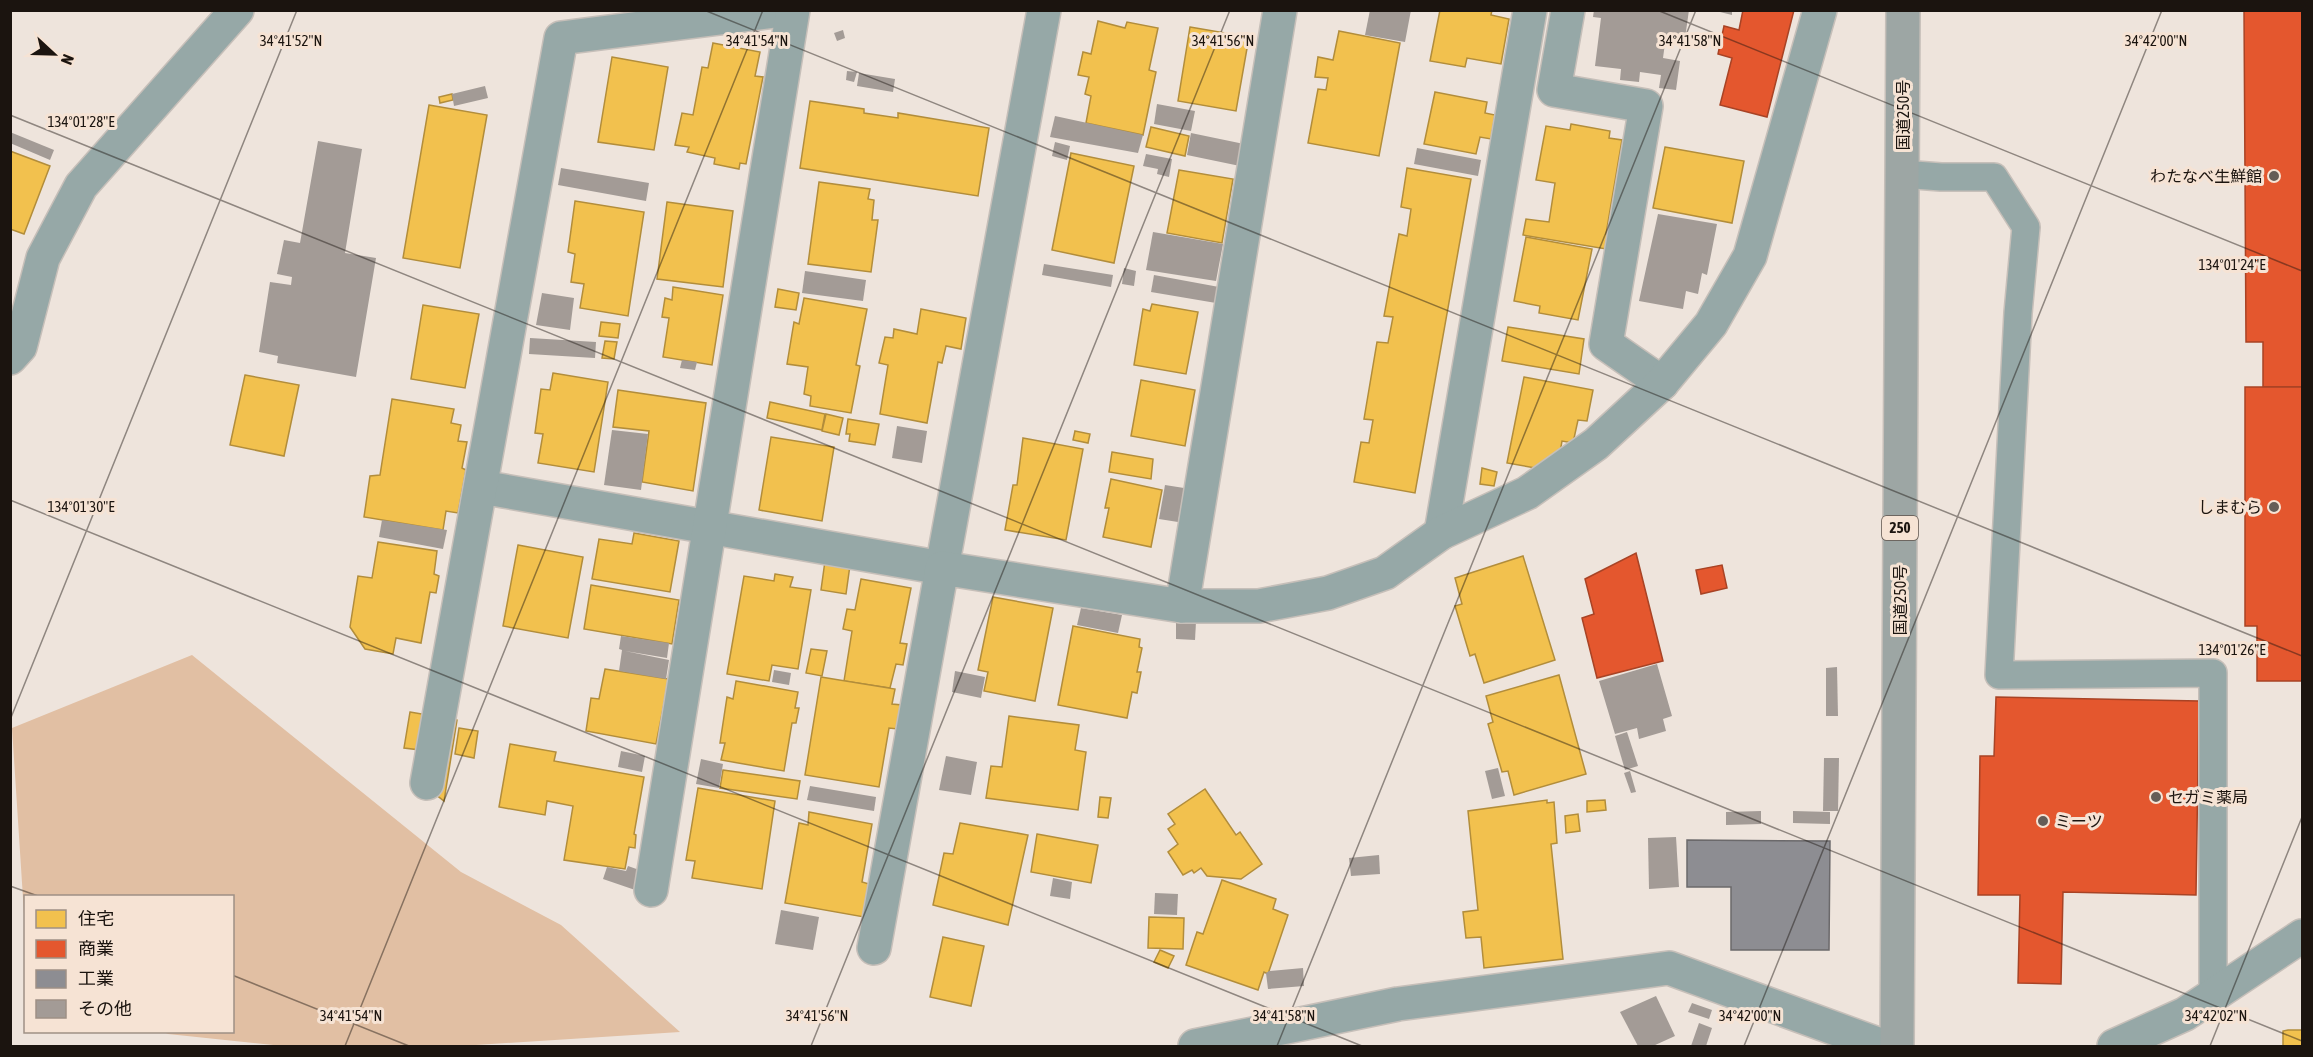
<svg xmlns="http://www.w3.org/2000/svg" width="2313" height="1057" font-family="'Asap Condensed','Noto Sans JP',sans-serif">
	<rect width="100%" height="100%" fill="#eee4dc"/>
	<path fill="#e1bfa3" d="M192 655 461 872 561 925 680 1032 461 1046H283L168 1034 164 1032H232V896H26L25 929 12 728Z"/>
	<g fill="#f2c14e" stroke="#b28d3b" stroke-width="1.5">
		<path d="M1440 10H1492L1491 15 1509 19 1501 64 1467 58 1465 67 1430 61Z"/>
		<path d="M1098 21 1125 28 1127 22 1158 28 1149 70 1156 72 1143 135 1086 123 1091 96 1085 94 1089 77 1078 75 1083 52 1091 54Z"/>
		<path d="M1190 27 1249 37 1236 111 1178 101Z"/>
		<path d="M1339 31 1400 43 1379 156 1308 143 1318 89 1326 90 1328 78 1315 77 1318 57 1333 60Z"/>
		<path d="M713 43 760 52 755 76 763 77 746 164 740 163 739 169 714 164 715 158 687 152 689 147 675 145 682 113 693 115 702 67 708 68Z"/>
		<path d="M612 57 668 67 654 150 598 142Z"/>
		<path d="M1435 92 1487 102 1485 113 1495 115 1491 139 1480 137 1476 154 1424 144Z"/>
		<path d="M452 94 453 100 440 103 439 97Z"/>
		<path d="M810 101 864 109V113L898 118V113L989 128 978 196 800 168Z"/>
		<path d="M429 105 487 115 460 268 403 258Z"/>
		<path d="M1571 124 1610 131 1609 138 1622 140 1606 234 1608 235 1606 249 1523 235 1526 219 1549 222 1555 183 1536 180 1546 126 1570 130Z"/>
		<path d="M1151 127 1189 136 1185 156 1146 147Z"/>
		<path d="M1665 147 1744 161 1732 223 1653 208Z"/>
		<path d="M10 151 50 166 24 234 10 229Z"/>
		<path d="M1071 153 1134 166 1114 263 1052 250Z"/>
		<path d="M1407 168 1471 179 1415 493 1354 482 1361 442 1369 443 1373 420 1364 419 1377 342 1388 343 1393 317 1384 316 1399 234 1407 236 1411 209 1401 207Z"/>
		<path d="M1179 170 1233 179 1222 243 1167 233Z"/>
		<path d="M819 182 870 189 868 199 874 200 872 220H878L871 272 808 264Z"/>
		<path d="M575 201 644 212 628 316 580 308 584 284 571 282 575 254 568 252Z"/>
		<path d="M667 202 733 211 723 287 657 279Z"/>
		<path d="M1526 237 1592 249 1578 320 1539 313 1540 306 1514 301Z"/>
		<path d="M673 287 723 295 712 365 663 357 669 318 662 317 665 298 672 300Z"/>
		<path d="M778 289 799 293 796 310 775 307Z"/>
		<path d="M804 298 867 309 856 365 860 366 851 413 810 406 811 396 804 394 808 367 787 364 794 322 799 324Z"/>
		<path d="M1152 304 1198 312 1186 374 1134 365 1143 309 1150 311Z"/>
		<path d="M423 305 479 314 465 388 411 379Z"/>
		<path d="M921 309 966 318 961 349 946 346 942 363 938 362 927 423 880 414 888 365 879 363 885 337 893 338 894 329 917 334Z"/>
		<path d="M601 322 620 324 618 338 599 336Z"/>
		<path d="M1508 327 1584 339 1579 374 1502 361Z"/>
		<path d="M605 341 617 342 614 359 602 358Z"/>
		<path d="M553 373 608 382 594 472 538 463 543 434 535 433 541 389 550 390Z"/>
		<path d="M245 375 299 385 284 456 230 445Z"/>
		<path d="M1524 377 1593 390 1587 421 1578 420 1573 443 1562 441 1560 453 1541 469 1507 463Z"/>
		<path d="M1141 380 1195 390 1185 446 1131 436Z"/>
		<path d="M618 390 706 403 693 491 642 482 649 431 613 427Z"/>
		<path d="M392 399 454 409 451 423 461 425 458 441 467 442 462 468 466 470 458 513 446 511 443 530 364 517 370 476 380 475Z"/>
		<path d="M770 402 825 414 822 430 767 418Z"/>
		<path d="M826 414 843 418 839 435 822 431Z"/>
		<path d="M848 419 879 424 875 445 849 441 850 434H846Z"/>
		<path d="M1075 431 1090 434 1088 443 1073 440Z"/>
		<path d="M771 437 834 447 822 521 759 510Z"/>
		<path d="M1023 438 1083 449 1066 540 1005 530 1013 485H1017Z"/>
		<path d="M1112 452 1153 459 1151 479 1109 472Z"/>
		<path d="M1482 468 1497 472 1494 486 1480 484Z"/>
		<path d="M1111 479 1162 490 1151 547 1103 537 1109 508H1105Z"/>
		<path d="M634 533 679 541 670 592 592 579 599 539 632 544Z"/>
		<path d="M378 542 437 551 434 574 439 576 436 593 430 592 421 643 396 638 393 654 365 649 350 627 358 576 372 578Z"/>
		<path d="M518 545 583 557 568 638 503 626Z"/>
		<path d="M1523 556 1555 660 1484 683 1475 654 1470 656 1455 606 1462 604 1455 578Z"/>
		<path d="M825 561 850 565 846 594 821 590Z"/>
		<path d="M775 574 793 577 790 587 811 590 798 669 772 665 769 681 727 674 744 576 774 581Z"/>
		<path d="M861 579 911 588 900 643 907 644 903 665 896 664 890 688 844 681 852 631 843 629 847 609 855 610Z"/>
		<path d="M591 585 679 600 672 644 584 629Z"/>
		<path d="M993 597 1053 608 1035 701 984 691 988 672 978 670Z"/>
		<path d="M1073 626 1140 639 1139 647 1142 648 1137 672H1141L1137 693 1132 692 1127 718 1058 705Z"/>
		<path d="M811 649 827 651 822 676 806 673Z"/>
		<path d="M605 669 669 679 656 744 586 731 591 698 599 699Z"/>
		<path d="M1559 675 1586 774 1514 795 1508 771 1502 772 1488 724 1493 722 1486 696Z"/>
		<path d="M821 677 895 689 892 704 902 705 898 729 889 728 879 787 805 775Z"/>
		<path d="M736 681 798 692 795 708H799L796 723H792L784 771 721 760 725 743H720L727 697 733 699Z"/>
		<path d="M410 712 457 720 444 801 416 779 420 750 404 748Z"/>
		<path d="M1009 716 1079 725 1075 750 1086 752 1078 810 986 798 991 766 1002 767Z"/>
		<path d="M459 728 478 731 474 758 455 754Z"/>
		<path d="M510 744 556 752 554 761 644 777 634 834 636 835 635 848 629 847 625 869 564 860 573 806 547 801 545 815 499 807Z"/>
		<path d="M723 770 800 781 797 799 720 788Z"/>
		<path d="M698 788 775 801 762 889 692 878 695 861 686 860Z"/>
		<path d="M1205 789 1236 835 1240 832 1262 864 1241 879 1207 876 1201 868 1194 873 1192 870 1183 875 1168 852 1178 844 1168 829 1175 824 1168 814Z"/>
		<path d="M1100 797 1111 798 1108 818 1098 817Z"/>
		<path d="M1547 800V803L1554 802 1557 843 1551 844 1563 959 1484 968 1481 937 1466 938 1463 912 1478 910 1468 811Z"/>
		<path d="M1605 800 1606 810 1587 812V801Z"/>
		<path d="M809 812 872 824 862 882 869 884 864 917 785 903 799 823 808 825Z"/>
		<path d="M1578 814 1580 831 1566 833 1565 816Z"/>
		<path d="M960 823 1028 835 1008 925 933 905 944 853 953 854Z"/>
		<path d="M1037 834 1098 845 1091 883 1031 872Z"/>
		<path d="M1222 880 1276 899 1273 909 1288 915 1269 971 1268 974 1264 972 1258 990 1186 965 1197 932 1203 934Z"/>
		<path d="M1149 917 1184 918 1183 949 1148 948Z"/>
		<path d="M943 937 984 946 971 1006 930 997Z"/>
		<path d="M1160 950 1174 956 1168 968 1154 962Z"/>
		<path d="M2288 1030H2302V1046H2283V1031Z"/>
	</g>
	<g fill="#e4572e" stroke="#a84325" stroke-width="1.5">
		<path d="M1743 10H1794L1767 117 1720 105 1732 58 1718 54 1724 26 1739 30Z"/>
		<path d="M2244 10H2302V387H2263V342H2246Z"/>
		<path d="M2245 387H2302V681H2257V626H2245Z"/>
		<path d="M1636 553 1663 661 1597 678 1582 618 1594 614 1585 579Z"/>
		<path d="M1722 565 1727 588 1701 594 1696 570Z"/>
		<path d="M1996 697 2199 701 2196 895 2063 892 2061 984 2018 983 2020 895H1978L1980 756H1994Z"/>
	</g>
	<path fill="#8d8d92" stroke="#6b696b" stroke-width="1.5" d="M1687 840 1830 841 1829 950H1731V887H1687Z"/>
	<g fill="#a39b96">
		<path d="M1370 10H1411L1405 42 1365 35Z"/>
		<path d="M1594 10H1689L1685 38 1666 36 1663 58 1680 61 1676 90 1659 88 1661 75 1640 72 1639 82 1620 80 1621 69 1595 66 1601 18 1593 17Z"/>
		<path d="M1712 10H1732V15Z"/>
		<path d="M843 30 845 38 837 41 834 33Z"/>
		<path d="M847 71 857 72 854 82 846 80Z"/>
		<path d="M859 73 895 79 893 92 857 86Z"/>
		<path d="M485 86 488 98 454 106 452 94Z"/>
		<path d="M1157 104 1195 111 1191 131 1154 124Z"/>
		<path d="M1055 116 1143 135 1138 153 1050 137Z"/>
		<path d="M10 132 54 150 50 160 10 143Z"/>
		<path d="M1191 133 1244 144 1240 166 1187 155Z"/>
		<path d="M318 141 362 149 345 253 376 258 356 377 277 363 278 356 259 352 270 282 291 285 292 277 277 274 284 240 300 243Z"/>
		<path d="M1055 142 1070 146 1067 160 1052 156Z"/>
		<path d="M1417 148 1481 160 1478 176 1414 164Z"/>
		<path d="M1146 154 1172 159 1169 177 1157 174 1158 169 1143 166Z"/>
		<path d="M561 168 649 183 646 201 558 185Z"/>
		<path d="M1658 214 1717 224 1707 275 1702 273 1698 294 1686 291 1683 309 1639 301Z"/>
		<path d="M1153 232 1223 244 1216 281 1146 270Z"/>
		<path d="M1044 264 1113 275 1111 287 1042 275Z"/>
		<path d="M1124 268 1136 271 1134 286 1122 284Z"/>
		<path d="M805 271 866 280 863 301 802 293Z"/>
		<path d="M1154 275 1219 287 1216 303 1151 292Z"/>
		<path d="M542 293 574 298 570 330 536 325Z"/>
		<path d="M530 338 596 342 595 358 529 354Z"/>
		<path d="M682 360 697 362 695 370 680 368Z"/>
		<path d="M897 426 927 431 922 463 892 458Z"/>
		<path d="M612 430 648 434 641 490 604 485Z"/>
		<path d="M1165 485 1184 488 1178 522 1159 519Z"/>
		<path d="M382 520 447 530 443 549 379 537Z"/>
		<path d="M1081 608 1122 615 1118 633 1077 625Z"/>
		<path d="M1176 621 1196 622 1195 640 1176 639Z"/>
		<path d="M621 636 669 643 667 658 625 651 669 660 666 679 619 671 622 650 619 649Z"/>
		<path d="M1657 664 1672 716 1663 719 1666 731 1639 739 1637 728 1615 734 1599 681Z"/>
		<path d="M1837 667 1838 716H1826V668Z"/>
		<path d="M774 670 791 673 789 685 772 682Z"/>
		<path d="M955 671 985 677 981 698 952 692Z"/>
		<path d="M1627 732 1638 766 1625 770 1615 736Z"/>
		<path d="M621 751 645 756 642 772 618 767Z"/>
		<path d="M946 756 977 762 971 795 939 790Z"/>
		<path d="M1824 758H1839L1838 811H1823Z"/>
		<path d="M701 759 723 764 719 788 696 784Z"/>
		<path d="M1498 768 1505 796 1492 799 1485 771Z"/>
		<path d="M1630 771 1636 792 1631 793 1624 773Z"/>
		<path d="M810 786 876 797 874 811 807 800Z"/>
		<path d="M1761 811V824L1726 825V812Z"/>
		<path d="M1793 811 1830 812V824L1793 823Z"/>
		<path d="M1676 837 1679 887 1649 889 1648 838Z"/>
		<path d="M1379 855 1380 874 1351 876 1349 858Z"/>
		<path d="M628 866 645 872 641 892 603 879 607 867 626 871Z"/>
		<path d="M1053 878 1072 882 1070 899 1050 896Z"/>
		<path d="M1155 893 1178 894 1177 915 1154 914Z"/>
		<path d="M781 910 819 917 813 950 775 944Z"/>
		<path d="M1303 968 1304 986 1268 989 1266 973 1269 971Z"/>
		<path d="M1656 996 1675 1036 1653 1046H1638L1620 1012Z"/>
		<path d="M1692 1003 1712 1010 1709 1019 1688 1012Z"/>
		<path d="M1699 1023 1712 1028 1706 1046H1691Z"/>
	</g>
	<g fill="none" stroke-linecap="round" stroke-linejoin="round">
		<defs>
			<path id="lane" d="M1902 174 1941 177H1994L2026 227 2018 313 1999 675 2213 673V996"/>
			<g id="street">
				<path d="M1568 10 1554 90 1646 106 1606 344 1662 383"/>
				<path d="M10 358 20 347 43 258 81 186 237 10"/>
				<path d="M481 487 942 568 1044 10"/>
				<path d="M1441 533 1530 10"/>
				<path d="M1182 606 1280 10"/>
				<path d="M427 783 561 38 783 10"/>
				<path d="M651 890 793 10"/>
				<path d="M874 948 942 568 1182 606H1259L1328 593 1385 573 1441 533 1527 493 1596 444 1662 383 1711 324 1750 256 1820 10"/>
				<path d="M1195 1046 1398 1004 1669 968 1883 1046"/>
				<path d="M2114 1046 2185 1014 2302 936"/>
			</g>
			<path id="highway" d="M1897 1046 1903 10"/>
		</defs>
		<use href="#lane" stroke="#c6bfb9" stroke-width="30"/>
		<use href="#street" stroke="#c6bfb9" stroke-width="36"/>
		<use href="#highway" stroke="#c6bfb9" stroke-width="36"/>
		<use href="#lane" stroke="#96a8a7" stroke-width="27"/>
		<use href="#street" stroke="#96a8a7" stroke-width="33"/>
		<use href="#highway" stroke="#9da6a4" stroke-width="33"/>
	</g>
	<path fill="none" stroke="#1b140f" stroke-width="1.5" stroke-opacity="0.45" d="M704 10 2302 656M1657 10 2302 271M10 115 2302 1041M10 500 1362 1046M10 720 297 10M10 886 38 896M232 975 409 1046M345 1046 763 10M811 1046 1230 10M1277 1046 1696 10M1744 1046 2162 10M2210 1046 2302 817"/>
	<g fill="#655d57" stroke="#f6e3d4" stroke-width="2">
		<circle cx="2274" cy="176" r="6"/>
		<circle cx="2274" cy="507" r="6"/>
		<circle cx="2156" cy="797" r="6"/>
		<circle cx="2043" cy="821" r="6"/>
	</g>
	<g text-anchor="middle" stroke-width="6" stroke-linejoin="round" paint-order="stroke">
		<rect fill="#f6e3d4" stroke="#5d524a" stroke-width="1.5" x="1882" y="516" width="36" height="24" rx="4.5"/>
		<g font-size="15" font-weight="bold" fill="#1b140f">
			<text x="1900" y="533">250</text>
		</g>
		<g font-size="16" fill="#1b140f" stroke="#f6e3d4">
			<text transform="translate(1903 115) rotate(-90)" y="6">国道250号</text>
			<text transform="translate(1900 600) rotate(-90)" y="6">国道250号</text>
		</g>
		<g font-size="16" fill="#1b140f" stroke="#f6e3d4" text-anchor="end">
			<text x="2262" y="182">わたなべ生鮮館</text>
			<text x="2262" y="513">しまむら</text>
			<text x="2168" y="803" text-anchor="start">セガミ薬局</text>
			<text x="2055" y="827" text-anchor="start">ミーツ</text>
		</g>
	</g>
	<g font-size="15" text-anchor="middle" fill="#1b140f" stroke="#f6e3d4" stroke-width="6" stroke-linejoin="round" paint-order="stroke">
		<text x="757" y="46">34°41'54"N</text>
		<text x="1223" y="46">34°41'56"N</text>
		<text x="1690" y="46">34°41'58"N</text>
		<text x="2156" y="46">34°42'00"N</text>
		<text x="291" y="46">34°41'52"N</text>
		<text x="81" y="127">134°01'28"E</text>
		<text x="2232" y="270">134°01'24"E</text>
		<text x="81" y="512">134°01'30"E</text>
		<text x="2232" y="655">134°01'26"E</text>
		<text x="351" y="1021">34°41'54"N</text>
		<text x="817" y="1021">34°41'56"N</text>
		<text x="1284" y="1021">34°41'58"N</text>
		<text x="1750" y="1021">34°42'00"N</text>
		<text x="2216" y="1021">34°42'02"N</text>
	</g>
	<rect width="2313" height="1057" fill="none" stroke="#1b140f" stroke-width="24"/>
	<rect x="24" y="895" width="210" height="138" fill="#f6e3d4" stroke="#9e9085" stroke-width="1.5"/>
	<rect x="36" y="910" width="30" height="18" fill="#f2c14e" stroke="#9e9085" stroke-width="1.5"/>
	<text x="78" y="925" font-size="18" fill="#1b140f">住宅</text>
	<rect x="36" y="940" width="30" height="18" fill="#e4572e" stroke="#9e9085" stroke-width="1.5"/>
	<text x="78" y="955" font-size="18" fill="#1b140f">商業</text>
	<rect x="36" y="970" width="30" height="18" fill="#8d8d92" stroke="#9e9085" stroke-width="1.5"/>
	<text x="78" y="985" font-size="18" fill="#1b140f">工業</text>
	<rect x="36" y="1000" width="30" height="18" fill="#a39b96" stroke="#9e9085" stroke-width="1.5"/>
	<text x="78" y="1015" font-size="18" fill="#1b140f">その他</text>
	<g transform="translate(54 54) rotate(112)" stroke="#f6e3d4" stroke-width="4.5" paint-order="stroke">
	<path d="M0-4.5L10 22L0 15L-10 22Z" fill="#1b140f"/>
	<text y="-9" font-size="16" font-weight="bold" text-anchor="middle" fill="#1b140f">N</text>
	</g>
</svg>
